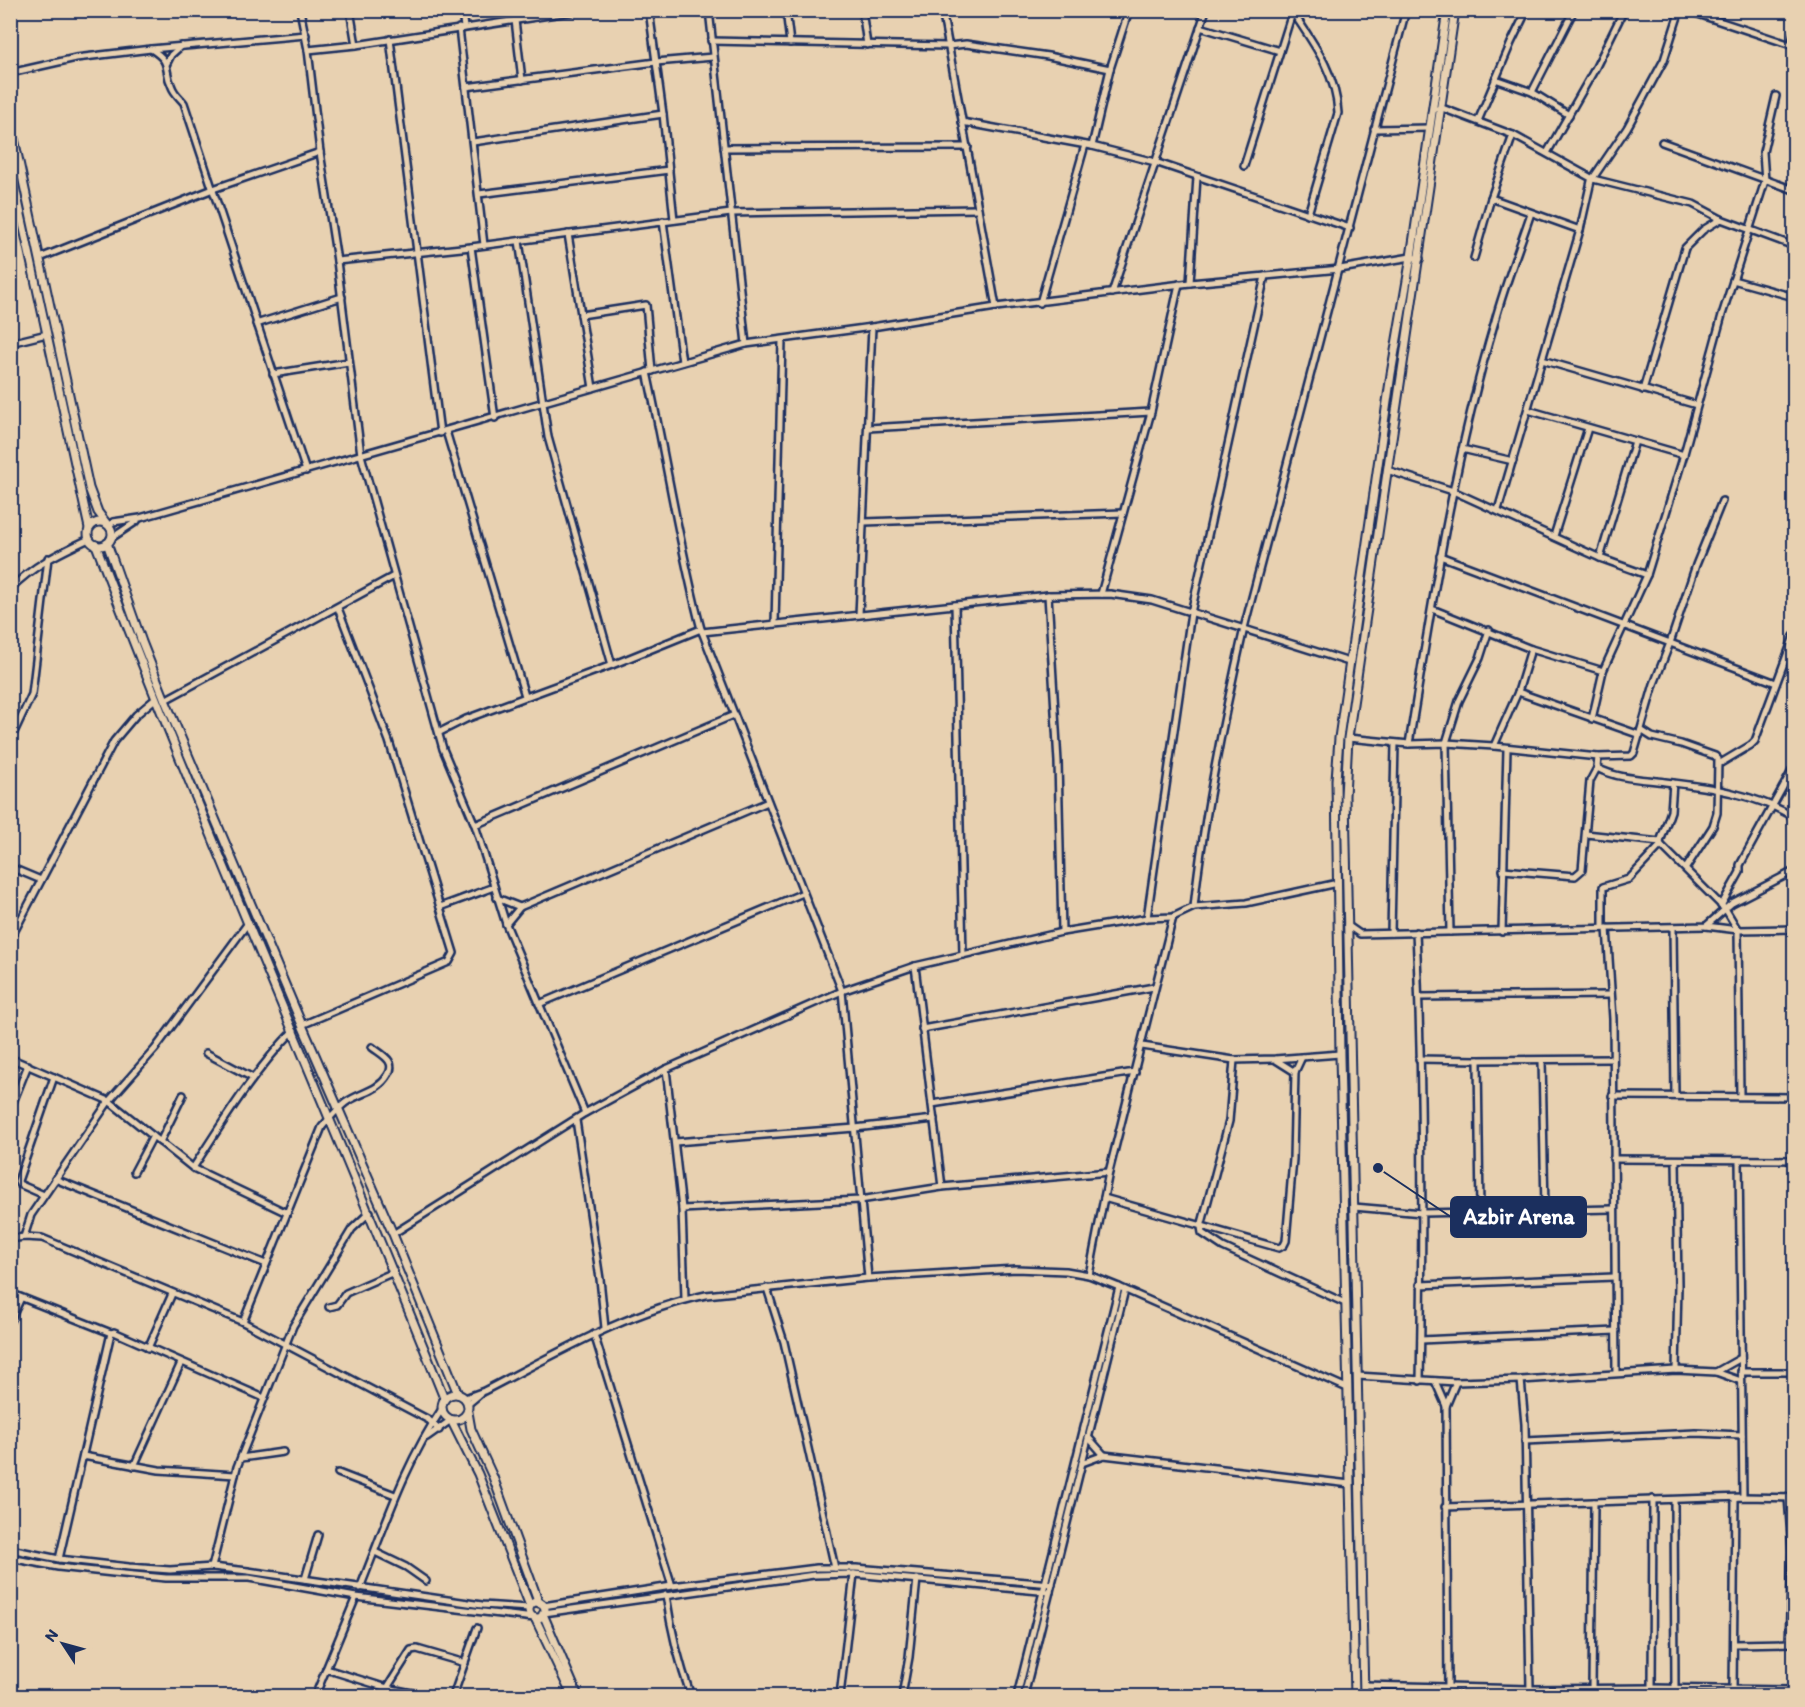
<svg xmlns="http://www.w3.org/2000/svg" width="1805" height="1707" font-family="Itim,sans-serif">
	<rect width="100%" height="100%" fill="#e8d1b1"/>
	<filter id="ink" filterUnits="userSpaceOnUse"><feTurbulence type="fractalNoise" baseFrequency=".0167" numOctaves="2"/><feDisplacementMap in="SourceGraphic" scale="12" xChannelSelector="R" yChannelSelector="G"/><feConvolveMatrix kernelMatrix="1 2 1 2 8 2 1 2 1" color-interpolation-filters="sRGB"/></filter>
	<g filter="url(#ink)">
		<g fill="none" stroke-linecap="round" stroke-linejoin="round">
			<defs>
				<g id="minor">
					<path d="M300 10 308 50 320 152 337 261 361 455 443 749 475 825 506 924 585 1113"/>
					<path d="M350 10 356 45"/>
					<path d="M462 10 464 28"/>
					<path d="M649 10 663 114 674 220"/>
					<path d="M709 10 746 344"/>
					<path d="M786 10 790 43"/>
					<path d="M862 10 867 45"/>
					<path d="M942 10 996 307"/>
					<path d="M1686 10 1794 46"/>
					<path d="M1292 11C1314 44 1336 73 1338 113L1308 214"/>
					<path d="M515 20 522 80"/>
					<path d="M1200 27 1280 51"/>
					<path d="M459 28 484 245"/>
					<path d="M390 39 440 433"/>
					<path d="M711 41 948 46 966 44 1048 56 1110 69"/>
					<path d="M1791 45 1794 33"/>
					<path d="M151 49C174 64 162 67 172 87 174 93 180 98 184 103L306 471"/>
					<path d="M308 50 356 45 582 10"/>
					<path d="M167 63 171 55 181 46"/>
					<path d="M10 73 76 58 151 49 306 35"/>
					<path d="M1495 79 1532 92 1569 115"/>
					<path d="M466 87 656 62 713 57"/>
					<path d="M1532 92 1574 10"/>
					<path d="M1437 109 1442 108 1513 135 1593 179 1693 204 1721 219 1794 246"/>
					<path d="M1478 121 1511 43 1527 10"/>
					<path d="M962 122 1092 146 1155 162 1350 228"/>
					<path d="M1374 129 1430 128"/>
					<path d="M473 142 663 114"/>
					<path d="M1662 142 1794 190"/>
					<path d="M1092 146 1110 69 1129 10"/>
					<path d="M724 148 968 147"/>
					<path d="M1547 153 1596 67 1624 10"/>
					<path d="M1244 166 1293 10"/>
					<path d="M479 194 669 170"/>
					<path d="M1491 198 1580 230"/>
					<path d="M663 221 682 362"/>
					<path d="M568 234 593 388"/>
					<path d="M519 241 548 437 612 665"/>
					<path d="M471 247 495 418"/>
					<path d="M40 258 213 189 320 152"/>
					<path d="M1474 258 1491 198 1513 135"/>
					<path d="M337 261 471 247 731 213 978 209"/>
					<path d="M1733 280 1794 297"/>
					<path d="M1190 283 1197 177"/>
					<path d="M1112 293 1206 10"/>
					<path d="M1040 303 1085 145"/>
					<path d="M581 315 646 305 652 371"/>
					<path d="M256 324 342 297"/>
					<path d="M10 343 47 334"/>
					<path d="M1542 360 1697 405"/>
					<path d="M647 372C666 458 679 545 701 629L842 991 868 1278"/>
					<path d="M273 374 349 362"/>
					<path d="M1643 390 1685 248 1703 230 1721 219"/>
					<path d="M1528 410 1684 455"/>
					<path d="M868 428 1151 412"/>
					<path d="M446 431 525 696"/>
					<path d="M1462 449 1513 461"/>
					<path d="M1387 470 1453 491 1600 558 1647 575"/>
					<path d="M1498 510 1580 230 1591 181 1627 128 1664 60 1680 10"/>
					<path d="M864 522 1123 513"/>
					<path d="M109 526 113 522 140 518 746 344 872 327 996 307 1190 283 1340 269 1411 257 1420 259"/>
					<path d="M1554 536 1588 428"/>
					<path d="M110 539 137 521"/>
					<path d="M1440 556 1776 683"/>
					<path d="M1600 558 1635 441"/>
					<path d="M10 589C34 565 59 553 89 539"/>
					<path d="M1101 594 1151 412 1179 284"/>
					<path d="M1048 595 1058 762 1062 932"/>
					<path d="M955 605 963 955"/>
					<path d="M1432 609 1531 649 1603 671"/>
					<path d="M859 615 872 327"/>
					<path d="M775 624 782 340"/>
					<path d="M702 632 1048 595 1110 594 1152 600 1349 662"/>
					<path d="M1518 692 1640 735"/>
					<path d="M165 700 394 576"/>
					<path d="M1592 719 1603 671 1647 575 1682 461 1722 315 1765 181 1763 152 1776 96"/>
					<path d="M1641 730 1652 737 1681 744 1715 756 1718 759 1717 813 1713 826 1686 868"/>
					<path d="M440 732 466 719 612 665 701 629"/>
					<path d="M1348 738 1409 744 1446 743 1494 746 1598 757 1631 756 1634 753 1654 684 1670 643 1696 565 1722 501"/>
					<path d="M10 741 32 694 48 558"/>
					<path d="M1409 744C1432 602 1454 459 1495 321 1505 284 1519 249 1531 213"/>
					<path d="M1494 746 1518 692 1531 649"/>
					<path d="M1719 764 1751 745 1755 741 1794 636"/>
					<path d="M1597 768C1618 779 1642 779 1665 782 1710 787 1755 794 1794 817"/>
					<path d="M475 825 734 715"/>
					<path d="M1586 834 1660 842"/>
					<path d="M1661 845 1726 910 1738 930 1740 1096"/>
					<path d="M10 867 41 880"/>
					<path d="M1503 870 1575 876 1582 870 1590 781 1597 768 1598 757"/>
					<path d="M497 898 520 907"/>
					<path d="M1721 906 1740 872V865L1794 767"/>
					<path d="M440 907 494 887"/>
					<path d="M1194 907C1204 813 1223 720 1244 628L1406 10"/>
					<path d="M1147 918 1191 613 1265 276"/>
					<path d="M506 924 520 907 768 802"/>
					<path d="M1347 925 1360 934 1706 926 1732 903 1794 871"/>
					<path d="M1706 926 1738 930 1794 929"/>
					<path d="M1673 927 1675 1096"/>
					<path d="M1603 928V887L1629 879 1661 845 1660 842 1671 811 1673 783"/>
					<path d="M1607 928 1613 1019 1616 1373"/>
					<path d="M1416 932C1423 1082 1423 1232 1420 1381"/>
					<path d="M1450 932 1446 743 1459 701 1480 658 1489 630"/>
					<path d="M1502 932 1507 749"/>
					<path d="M1391 933 1395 743"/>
					<path d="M10 940 114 741 136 715 155 699"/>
					<path d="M915 966 942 1187"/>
					<path d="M1419 997 1611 995"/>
					<path d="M539 1004 803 893"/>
					<path d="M302 1025 449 962 454 953 389 741 338 608"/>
					<path d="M922 1029 1154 987"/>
					<path d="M1142 1046 1234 1060 1275 1059 1340 1054"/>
					<path d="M206 1053 253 1078"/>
					<path d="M10 1058 109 1101 193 1168 287 1213"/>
					<path d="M1419 1059 1478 1060 1612 1059"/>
					<path d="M1234 1060 1229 1121 1201 1227 1202 1233 1223 1247 1345 1303"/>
					<path d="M1276 1060 1295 1072"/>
					<path d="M1478 1060 1480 1212"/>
					<path d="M1542 1060 1545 1210"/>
					<path d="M666 1069 682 1209 685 1299"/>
					<path d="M1612 1096 1794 1097"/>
					<path d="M932 1104 1135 1072"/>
					<path d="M10 1110 28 1065"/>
					<path d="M576 1120 600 1279 605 1328"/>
					<path d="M160 1142 183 1095"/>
					<path d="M675 1142 855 1128 934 1119"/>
					<path d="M1613 1159 1794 1160"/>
					<path d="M1739 1160 1743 1497"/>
					<path d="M193 1168C224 1120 254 1071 294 1030"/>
					<path d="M134 1172 153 1136"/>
					<path d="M55 1179 266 1264"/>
					<path d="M44 1195 19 1184 18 1181 54 1077"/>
					<path d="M1104 1198 1279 1248 1284 1245 1286 1241 1293 1159 1295 1072 1302 1057"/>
					<path d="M1354 1207 1422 1213 1613 1209"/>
					<path d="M682 1209 860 1200 942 1187 1109 1172"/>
					<path d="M393 1234 585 1113 666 1069 842 991 915 966 1062 932 1147 918 1173 917 1194 907 1246 903 1338 883"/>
					<path d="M24 1237 31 1215 109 1101 155 1049 248 923"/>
					<path d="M10 1239 24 1237 42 1238 243 1322 429 1420 439 1430"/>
					<path d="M1089 1275 1109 1172 1173 917"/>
					<path d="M1420 1285 1614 1277"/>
					<path d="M767 1288 784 1342 835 1568"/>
					<path d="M10 1293 111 1333 114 1332 264 1398"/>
					<path d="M329 1307 337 1305 346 1293 394 1272"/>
					<path d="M10 1321 21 1298"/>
					<path d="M243 1322 322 1127C329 1119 336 1110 345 1103 360 1092 378 1092 388 1075 397 1061 382 1055 372 1047"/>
					<path d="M594 1334 672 1586"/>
					<path d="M1421 1340 1616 1331"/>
					<path d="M148 1348 172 1294"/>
					<path d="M1676 1370 1678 1286 1676 1160"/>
					<path d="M1716 1372 1741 1358"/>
					<path d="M1741 1372H1794"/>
					<path d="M1357 1376 1456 1382 1521 1380 1676 1370 1716 1372 1741 1381"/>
					<path d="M1521 1380 1525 1424 1530 1689"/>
					<path d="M1435 1381 1446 1406"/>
					<path d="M465 1398 484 1391C556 1354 626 1312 706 1295L868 1278 1016 1269 1066 1271 1089 1275 1119 1287 1347 1388"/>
					<path d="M468 1404 480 1394"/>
					<path d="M427 1437 451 1420"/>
					<path d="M1088 1437 1104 1455"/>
					<path d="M1525 1441 1696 1433 1742 1435"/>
					<path d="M83 1456 159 1470 235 1475"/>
					<path d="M241 1458 283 1452"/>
					<path d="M1082 1463 1104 1455 1350 1484"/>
					<path d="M134 1466 181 1363"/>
					<path d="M338 1473 395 1495"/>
					<path d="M1788 1497 1792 1551 1789 1643"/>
					<path d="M1674 1500 1675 1689"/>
					<path d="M1445 1507 1743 1497 1794 1498"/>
					<path d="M10 1549 59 1559 129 1567 170 1570 212 1567 248 1571 482 1605 529 1608"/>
					<path d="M375 1552 406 1567 426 1581"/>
					<path d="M10 1558 58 1567 113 1573 166 1578H249L356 1597 534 1618"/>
					<path d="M59 1559 111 1333"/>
					<path d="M212 1567 237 1467 293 1326 352 1229 370 1212"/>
					<path d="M305 1579 318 1535"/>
					<path d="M360 1588C385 1526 404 1465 442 1409"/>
					<path d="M666 1595C671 1630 679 1663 691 1696"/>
					<path d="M543 1606 672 1586 817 1568H856L1052 1584"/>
					<path d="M544 1613 814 1575 854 1574 1050 1592"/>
					<path d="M1735 1644 1794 1643"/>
					<path d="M326 1669 387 1688 427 1696"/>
					<path d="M1364 1685 1530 1689 1652 1688 1794 1690"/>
					<path d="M387 1688 411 1650 417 1649 465 1663"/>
					<path d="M1448 1688 1446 1406 1456 1382"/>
					<path d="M1652 1688 1653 1499"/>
					<path d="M1592 1689 1594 1502"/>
					<path d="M1733 1690 1735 1498"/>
					<path d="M315 1696 356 1597"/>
					<path d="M453 1696 477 1628"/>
					<path d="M840 1696 854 1574"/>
					<path d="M902 1696 909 1657 917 1579"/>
					<path d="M1017 1696 1119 1287"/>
					<path d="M1024 1696 1125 1290"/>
				</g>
				<g id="major">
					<path d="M10 120 89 488 98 512 107 524"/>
					<path d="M10 164 89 528"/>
					<circle cx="100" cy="534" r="12"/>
					<path d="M107 543 142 642 165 700 302 1025 393 1234 458 1394"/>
					<path d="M96 545C205 832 330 1113 444 1398"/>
					<circle cx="455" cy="1407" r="13"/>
					<path d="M468 1412 471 1429 493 1477 539 1603"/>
					<path d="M451 1420 478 1474 530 1606"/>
					<circle cx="537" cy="1610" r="8"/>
					<path d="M543 1614 578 1696"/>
					<path d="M535 1618 572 1696"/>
					<path d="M1355 1696C1350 1483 1345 1270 1340 1056 1338 964 1338 872 1336 780L1339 738 1391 374 1411 257 1447 10"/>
					<path d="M1364 1696 1345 796 1348 738 1455 10"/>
				</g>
			</defs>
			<use href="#minor" stroke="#1b2f5e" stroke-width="10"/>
			<use href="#major" stroke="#1b2f5e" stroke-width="11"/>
			<use href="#minor" stroke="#e8d1b1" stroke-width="5"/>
			<use href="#major" stroke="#e8d1b1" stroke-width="7"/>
		</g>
	</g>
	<path fill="none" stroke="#1b2f5e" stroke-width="2" d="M1378 1168L1451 1217"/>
	<circle fill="#1b2f5e" stroke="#e8d1b1" stroke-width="2" cx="1378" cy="1168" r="6"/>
	<rect fill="#1b2f5e" stroke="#1b2f5e" stroke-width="2" x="1451" y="1197" width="135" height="40" rx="6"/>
	<g font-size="22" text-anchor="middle" font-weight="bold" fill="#fff">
		<text x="1519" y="1224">Azbir Arena</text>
	</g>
	<rect width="1805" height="1707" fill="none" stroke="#e8d1b1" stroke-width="36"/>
	<rect x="18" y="18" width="1769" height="1671" fill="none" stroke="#1b2f5e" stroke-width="2" filter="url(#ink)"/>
	<g transform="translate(63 1644) rotate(306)" stroke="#e8d1b1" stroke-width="4.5" paint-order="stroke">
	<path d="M0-4.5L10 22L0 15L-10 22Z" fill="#1b2f5e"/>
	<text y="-9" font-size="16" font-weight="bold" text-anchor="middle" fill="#1b2f5e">N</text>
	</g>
</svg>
